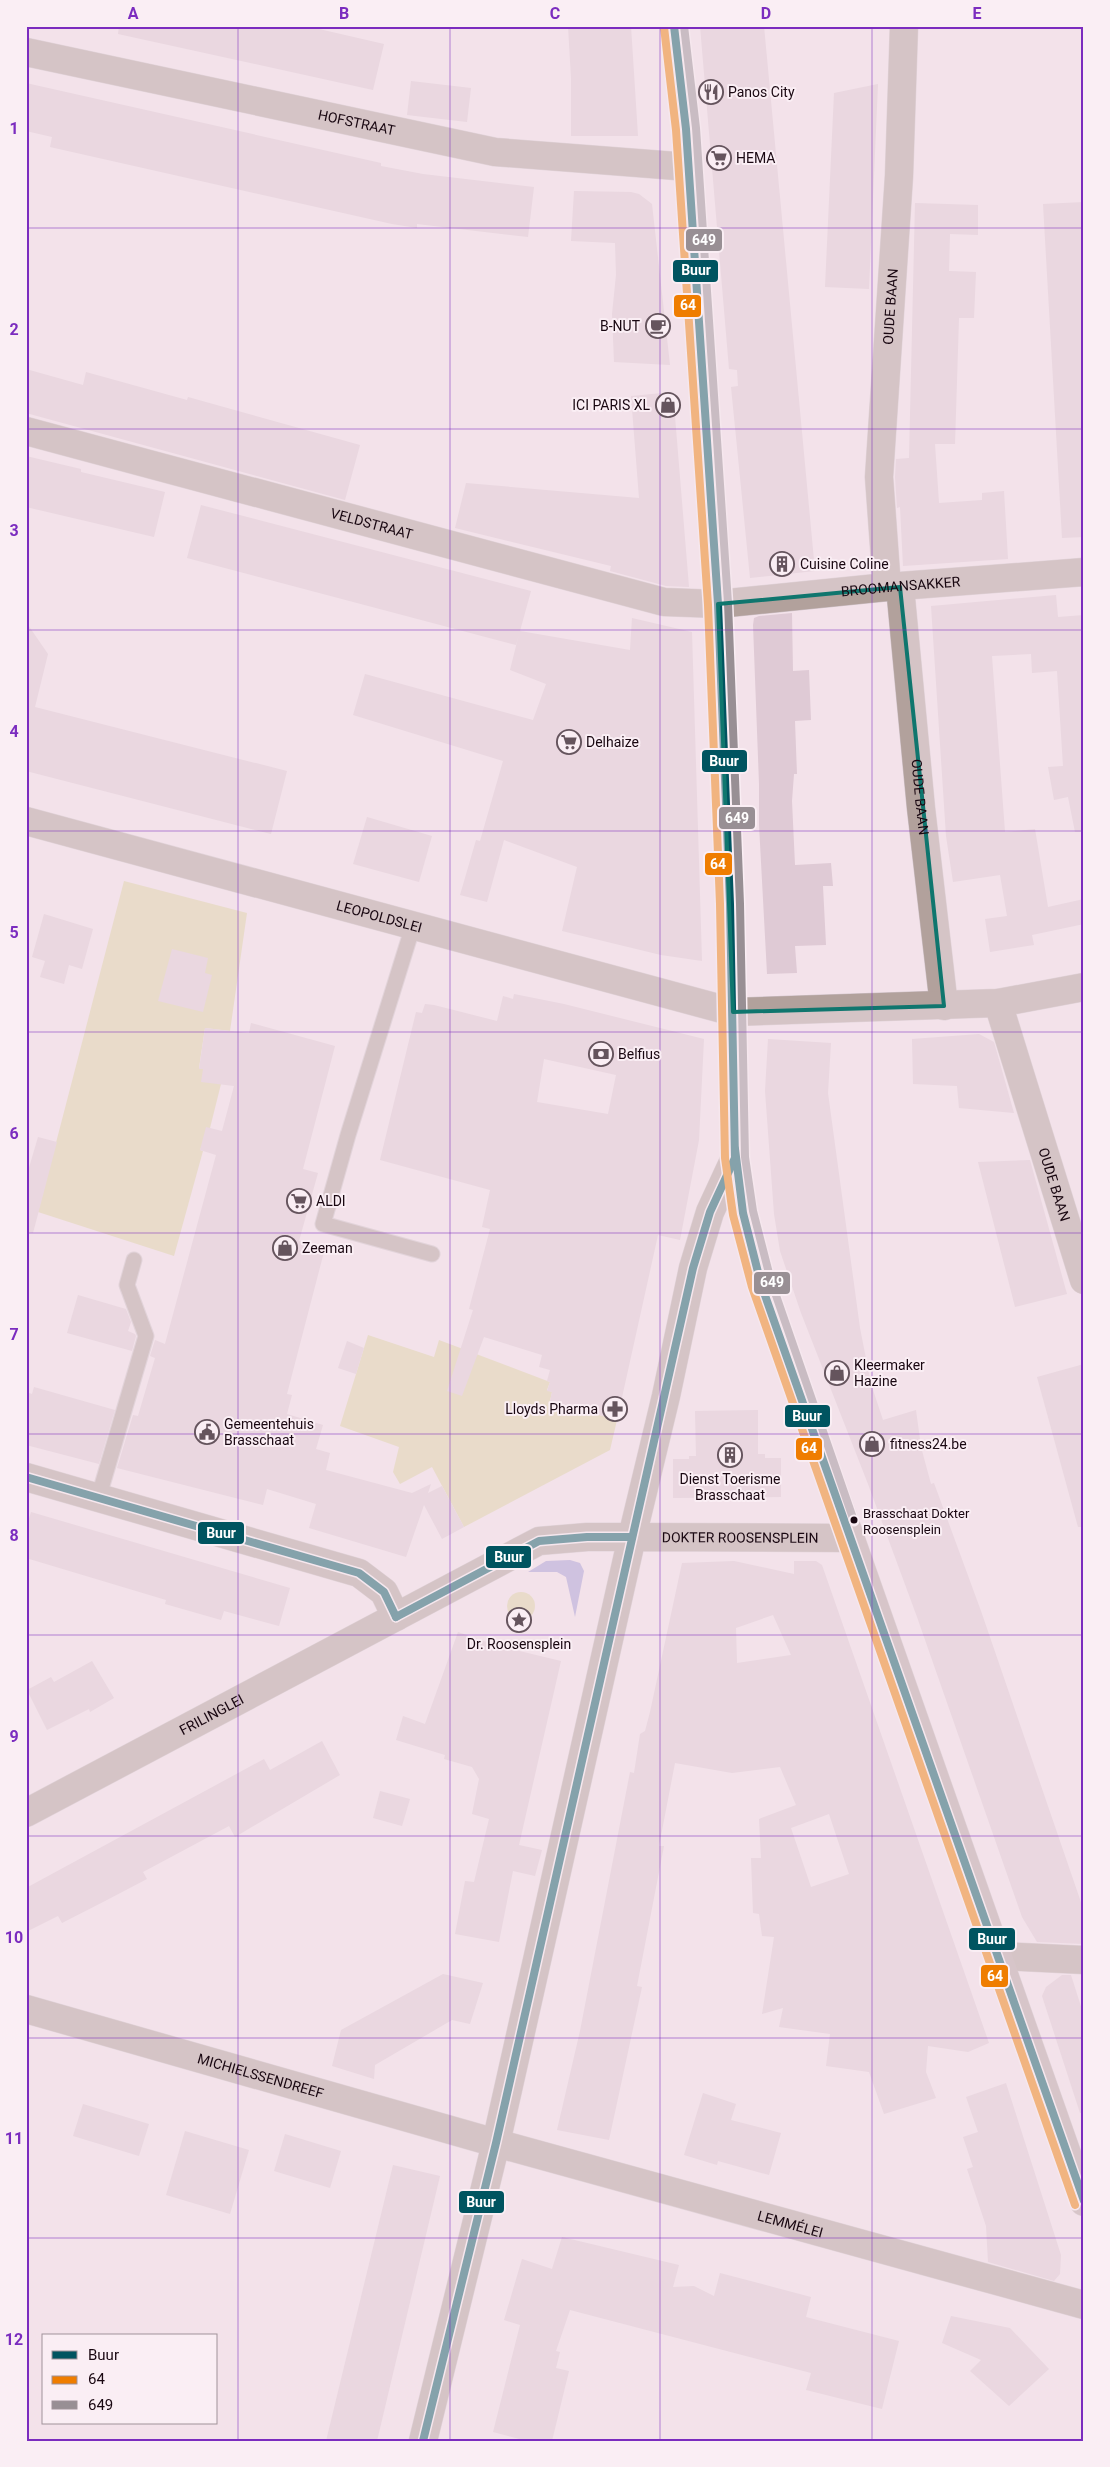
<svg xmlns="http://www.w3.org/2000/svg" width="1110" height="2467" font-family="Roboto,sans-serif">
	<rect width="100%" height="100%" fill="#f3e2ea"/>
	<g fill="#ddd3a5">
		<path d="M124 881 247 913 230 1031 205 1028 199 1068 203 1069 221 1084 210 1128 200 1150 203 1151 174 1256 38 1212Z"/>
		<path d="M368 1335 434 1357 439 1340 550 1382 547 1390 552 1392 550 1401 617 1420 610 1450 464 1527 432 1467 400 1484 393 1472 399 1447 340 1426Z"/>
		<circle cx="521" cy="1606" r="14"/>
	</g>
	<path fill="#a59bd4" d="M570 1560 580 1563 584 1571 575 1617 566 1577 557 1572H528L546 1561Z"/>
	<g fill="#dfcad5" fill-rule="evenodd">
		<path d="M119 26H306L384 44 373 90 118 34Z"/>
		<path d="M568 26H631L638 136H571V78Z"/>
		<path d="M700 26H764L815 571 750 578 731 387 738 386 737 370 729 369Z"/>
		<path d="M411 81 471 88 467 122 407 115Z"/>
		<path d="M26 83 381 163V166L423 174 534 187 528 237 417 224V228L392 224 50 147 52 137 26 131Z"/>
		<path d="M878 84 869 289 825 287 834 93Z"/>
		<path d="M574 191 631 192 639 194 652 204 670 365 614 362 612 314 616 275 615 243 571 241Z"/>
		<path d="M1084 202V537L1062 538 1043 204Z"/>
		<path d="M915 203 978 205V235L950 234 949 271 976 272 974 318H959L955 444H935L939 503 982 500V493L1004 491 1008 559 903 566 900 507 897 508 895 477 896 459 909 458Z"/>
		<path d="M26 369 83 385 86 372 187 400 188 397 360 445 345 500 26 413Z"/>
		<path d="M673 392 689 587 666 586 610 571 611 566 455 528 466 483 639 498 631 396Z"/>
		<path d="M26 456 81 469V472L165 492 154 537 26 507Z"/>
		<path d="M201 505 531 591 520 631 630 650 632 618 692 632 702 961 661 955 562 931 577 867 504 840 487 902 460 895 476 840 480 841 503 761 353 715 365 674 533 720 546 684 510 670 519 634 516 645 187 558Z"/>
		<path d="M1056 595 1058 617 1084 615V832H1075L1068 797 1054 800 1048 767 1063 766 1057 671 1032 673 1031 654 992 656 1005 832 1035 829 1048 907 1084 899V924L1032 935 1034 945 990 952 985 919 1007 916 1000 875 953 882 946 836 931 606Z"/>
		<path d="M792 613 793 671 809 670 811 720 795 721 797 774H794L792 801 795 865 831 863 833 886H823L826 945 795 946 797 973 767 974 759 825V784L753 625 754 618 759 616Z"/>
		<path d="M26 622 48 654 35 707 287 771 271 834 26 771Z"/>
		<path d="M367 817 432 836 419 882 353 864Z"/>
		<path d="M44 914 93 929 82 969 69 965 64 984 40 977 45 961 32 957Z"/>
		<path d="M172 949 208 958 205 973 212 975 203 1012 158 1001Z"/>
		<path d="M514 994 564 1004 704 1039 699 1140 680 1240 658 1235 617 1420 550 1401 552 1392 547 1391 550 1382 547 1381 550 1370 539 1367 542 1355 484 1337 462 1396 447 1391 473 1310 469 1309 490 1229 482 1227 490 1190 380 1160 416 1012 422 1013 425 1004 434 1005 497 1021 503 996 513 999ZM544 1059 616 1075 608 1114 537 1102Z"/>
		<path d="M251 1023 335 1046 303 1169 318 1173 299 1241 325 1248 287 1394 292 1395 287 1414 323 1425 316 1449 330 1453 326 1470 412 1493 431 1484 428 1493 442 1486 464 1527 442 1539 424 1505 406 1557 309 1528 316 1504 267 1489 263 1505 117 1468 133 1415 138 1416 155 1358 150 1356 155 1340 165 1344 216 1155 200 1150 206 1127 222 1131 234 1086 201 1082 203 1069H199L205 1028 249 1033Z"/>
		<path d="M979 1034 994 1042 1014 1113 959 1108 957 1086 913 1084 912 1039Z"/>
		<path d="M768 1039 831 1043 828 1093 860 1328 871 1384 883 1420 916 1410 921 1447 931 1484 934 1483 981 1611 1084 1911V1944L1037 1942 1022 1917 917 1617 868 1484 801 1313 780 1251 774 1214 765 1091Z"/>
		<path d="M38 1137 57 1142 33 1233 26 1232V1178Z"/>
		<path d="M1030 1160 1067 1294 1015 1307 978 1162Z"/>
		<path d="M78 1295 126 1309 131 1322 128 1331 135 1334 136 1336 132 1351 67 1333Z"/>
		<path d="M347 1341 364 1348 356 1374 338 1368Z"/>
		<path d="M1084 1364V1527H1078L1037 1377Z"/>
		<path d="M34 1387 115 1410 99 1464 26 1445V1392L32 1394Z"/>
		<path d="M758 1410V1454H765V1458H781V1497L673 1498V1459H689V1456H696L695 1411Z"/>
		<path d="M31 1512 290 1588 279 1626 224 1611 221 1620 165 1604 166 1600 26 1558V1528Z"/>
		<path d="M734 1561 794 1574V1561H816L822 1565 989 2043 968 2052 928 2046 926 2072 936 2098 884 2114 869 2072 826 2066 830 2034 779 2027 783 2008 762 2014 774 1937 762 1936 759 1914 753 1913 751 1858H761L759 1819 796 1805 780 1767 732 1773 675 1763 659 1846H664L637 1986 642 1987 609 2140 557 2130 580 2031 630 1772 634 1773 640 1734 645 1731 650 1712 682 1563ZM773 1615 791 1655 737 1663 736 1628ZM829 1814 849 1874 811 1887 791 1828Z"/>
		<path d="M458 1632 495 1645 561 1661 519 1845 542 1850 535 1876 513 1871 499 1942 455 1934 465 1881 474 1882 489 1819 472 1814 479 1779 472 1767 444 1759 445 1755 396 1740 403 1716 425 1724Z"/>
		<path d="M92 1661 114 1698 90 1712 89 1709 47 1730 27 1690 51 1677 54 1682Z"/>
		<path d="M322 1741 340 1775 235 1837 229 1826 143 1872 147 1879 105 1901 62 1923 58 1916 26 1932V1888L264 1759 270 1770Z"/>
		<path d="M380 1791 410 1799 402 1826 373 1818Z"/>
		<path d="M443 1974 483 1983 470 2024 452 2020 375 2065 374 2079 332 2066 341 2030Z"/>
		<path d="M1062 1975H1071L1084 2016V2113H1080L1042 1996 1046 1987Z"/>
		<path d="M1006 2083 1061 2255 1060 2274 1054 2281 988 2262 986 2226 967 2169 973 2167 963 2137 978 2132 966 2097Z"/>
		<path d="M703 2093 736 2104 731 2120 781 2133 769 2175 718 2161 717 2165 684 2155Z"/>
		<path d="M83 2104 149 2124 139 2156 73 2136Z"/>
		<path d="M185 2131 249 2150 230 2214 166 2195Z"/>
		<path d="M285 2134 341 2151 330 2188 274 2171Z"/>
		<path d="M393 2165 440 2176 377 2441H326Z"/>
		<path d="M562 2237 679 2265 673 2287 694 2286 714 2296 720 2273 811 2297 806 2317 899 2341 882 2409 806 2390 811 2373 570 2310 556 2351 560 2352 556 2368 569 2371 552 2441H527L493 2432 520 2325 504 2320 522 2259 552 2269Z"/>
		<path d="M951 2316 1010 2328 1049 2369 1009 2406 970 2371 981 2360 942 2343Z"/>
	</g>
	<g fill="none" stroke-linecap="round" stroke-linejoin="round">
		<defs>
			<g id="service">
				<path d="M413 926 348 1135 323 1224 432 1254"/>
				<path d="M98 1499 146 1336 127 1285 134 1260"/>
			</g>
			<g id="minor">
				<path id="s1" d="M26 52 495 152 689 167"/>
				<path id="s2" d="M26 431 664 602 718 604 887 587 1084 572"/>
				<path id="s3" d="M887 587 879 477 899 176 904 26"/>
				<path id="s4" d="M900 587 921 808 944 1006"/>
				<path id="s5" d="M26 821 733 1012 998 1003 1084 987"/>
				<path id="s6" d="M998 1003 1084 1280"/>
				<path d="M26 1477 359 1573 384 1592 396 1617"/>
				<path id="s7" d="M26 1813 539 1541 587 1537H632L666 1396 693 1268 710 1212 735 1158"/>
				<path d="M999 1956 1084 1960"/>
				<path id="s8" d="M26 2009 496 2143 1084 2305"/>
			</g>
			<g id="tertiary">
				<path id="s9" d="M423 2441 496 2143 632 1537 849 1538"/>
			</g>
			<path id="primary" d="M674 26 686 129 718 604 730 904 735 1158 743 1213 761 1284 1084 2202"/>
		</defs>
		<use href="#service" stroke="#cec1c7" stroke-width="17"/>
		<use href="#minor" stroke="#cec1c7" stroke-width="29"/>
		<use href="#tertiary" stroke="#cec1c7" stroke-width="29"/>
		<use href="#primary" stroke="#cec1c7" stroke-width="29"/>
		<use href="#service" stroke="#b2a19c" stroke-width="15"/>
		<use href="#minor" stroke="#b2a19c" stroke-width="28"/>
		<use href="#tertiary" stroke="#b2a19c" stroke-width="28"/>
		<use href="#primary" stroke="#b6a3a3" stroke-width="28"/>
		<defs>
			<g id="bus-1">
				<path d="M735 1149 743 1213 761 1284 1084 2201"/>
				<path d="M26 1477 359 1573 384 1592 396 1617"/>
				<path d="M396 1617 539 1541 587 1537H632"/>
				<path d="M423 2441 496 2143 693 1268 710 1212 735 1158 730 904 718 604 686 129 674 26"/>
			</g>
			<path id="bus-2" d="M664 27 676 130 708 605 720 904 725 1158 733 1215 752 1287 1075 2205"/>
			<path id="bus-3" d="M684 26 696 128 728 603 740 904 745 1157 753 1211 771 1281 854 1521"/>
		</defs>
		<use href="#bus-1" stroke="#faeef4" stroke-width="11"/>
		<use href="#bus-2" stroke="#faeef4" stroke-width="11"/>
		<use href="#bus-3" stroke="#faeef4" stroke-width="11"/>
		<use href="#bus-1" stroke="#005460" stroke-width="8"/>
		<use href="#bus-2" stroke="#ef7d00" stroke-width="8"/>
		<use href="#bus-3" stroke="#988f94" stroke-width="8"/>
	</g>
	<path d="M0 0H1110V2467H0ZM900 587 944 1006 733 1012 718 604Z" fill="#f3e2ea" fill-opacity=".55" fill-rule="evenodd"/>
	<path fill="none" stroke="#0f766e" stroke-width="4" stroke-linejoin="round" d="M900 587 944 1006 733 1012 718 604Z"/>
	<path fill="none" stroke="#7b2cbf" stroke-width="1" stroke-opacity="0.55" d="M238 26V2441M450 26V2441M660 26V2441M872 26V2441M26 228H1084M26 429H1084M26 630H1084M26 831H1084M26 1032H1084M26 1233H1084M26 1434H1084M26 1635H1084M26 1836H1084M26 2038H1084M26 2238H1084"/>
	<defs>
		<symbol id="restaurant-ring" viewBox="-11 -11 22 22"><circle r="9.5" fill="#faeef4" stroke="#65545d" stroke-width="1.5"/><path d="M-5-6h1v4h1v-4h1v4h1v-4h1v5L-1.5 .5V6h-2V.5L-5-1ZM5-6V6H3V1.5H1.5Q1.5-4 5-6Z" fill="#65545d"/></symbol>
		<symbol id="supermarket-ring" viewBox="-11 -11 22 22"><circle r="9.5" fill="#faeef4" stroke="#65545d" stroke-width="1.5"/><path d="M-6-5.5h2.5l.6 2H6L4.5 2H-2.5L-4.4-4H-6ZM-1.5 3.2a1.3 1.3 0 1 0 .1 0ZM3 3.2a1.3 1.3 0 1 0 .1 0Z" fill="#65545d"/></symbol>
		<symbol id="cafe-ring" viewBox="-11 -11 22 22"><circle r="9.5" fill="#faeef4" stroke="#65545d" stroke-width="1.5"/><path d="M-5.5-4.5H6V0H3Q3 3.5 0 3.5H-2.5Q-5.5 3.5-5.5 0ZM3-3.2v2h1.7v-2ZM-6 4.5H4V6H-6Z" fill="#65545d"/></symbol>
		<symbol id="shop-ring" viewBox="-11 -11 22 22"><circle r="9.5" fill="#faeef4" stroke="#65545d" stroke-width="1.5"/><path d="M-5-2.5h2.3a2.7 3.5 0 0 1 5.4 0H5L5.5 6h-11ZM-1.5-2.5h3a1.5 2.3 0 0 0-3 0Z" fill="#65545d"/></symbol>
		<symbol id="building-ring" viewBox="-11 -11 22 22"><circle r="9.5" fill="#faeef4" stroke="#65545d" stroke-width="1.5"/><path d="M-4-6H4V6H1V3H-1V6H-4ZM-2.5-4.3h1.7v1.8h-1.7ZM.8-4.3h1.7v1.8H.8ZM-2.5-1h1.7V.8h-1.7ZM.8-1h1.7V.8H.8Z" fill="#65545d"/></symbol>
		<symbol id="bank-ring" viewBox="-11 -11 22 22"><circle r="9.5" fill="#faeef4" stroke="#65545d" stroke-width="1.5"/><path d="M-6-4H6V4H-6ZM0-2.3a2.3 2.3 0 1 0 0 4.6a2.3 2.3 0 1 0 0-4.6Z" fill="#65545d"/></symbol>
		<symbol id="pharmacy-ring" viewBox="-11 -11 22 22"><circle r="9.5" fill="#faeef4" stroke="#65545d" stroke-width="1.5"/><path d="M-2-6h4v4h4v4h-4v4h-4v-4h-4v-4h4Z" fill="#65545d"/></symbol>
		<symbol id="civic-ring" viewBox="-11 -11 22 22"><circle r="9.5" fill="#faeef4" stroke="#65545d" stroke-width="1.5"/><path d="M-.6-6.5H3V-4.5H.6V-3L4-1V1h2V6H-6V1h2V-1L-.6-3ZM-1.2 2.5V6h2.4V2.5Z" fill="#65545d"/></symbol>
		<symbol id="sight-ring" viewBox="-11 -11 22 22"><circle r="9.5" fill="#faeef4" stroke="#65545d" stroke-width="1.5"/><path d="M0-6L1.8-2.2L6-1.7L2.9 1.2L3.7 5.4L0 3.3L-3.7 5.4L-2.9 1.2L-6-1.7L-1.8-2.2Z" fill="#65545d"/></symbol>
	</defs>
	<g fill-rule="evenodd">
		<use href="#restaurant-ring" x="697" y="78" width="28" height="28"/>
		<use href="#supermarket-ring" x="705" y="144" width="28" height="28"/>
		<use href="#cafe-ring" x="644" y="312" width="28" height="28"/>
		<use href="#shop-ring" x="654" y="391" width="28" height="28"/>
		<use href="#building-ring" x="768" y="550" width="28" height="28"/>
		<use href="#supermarket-ring" x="555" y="728" width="28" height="28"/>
		<use href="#bank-ring" x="587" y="1040" width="28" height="28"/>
		<use href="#supermarket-ring" x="285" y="1187" width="28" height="28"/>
		<use href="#shop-ring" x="271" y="1234" width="28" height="28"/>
		<use href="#shop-ring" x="823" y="1359" width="28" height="28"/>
		<use href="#pharmacy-ring" x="601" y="1395" width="28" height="28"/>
		<use href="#civic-ring" x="193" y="1418" width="28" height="28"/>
		<use href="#shop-ring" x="858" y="1430" width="28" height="28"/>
		<use href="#building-ring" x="716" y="1441" width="28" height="28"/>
		<use href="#sight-ring" x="505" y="1606" width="28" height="28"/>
	</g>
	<circle fill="#190711" stroke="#faeef4" stroke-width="2" cx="854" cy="1520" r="4.5"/>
	<g text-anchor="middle" stroke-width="4" stroke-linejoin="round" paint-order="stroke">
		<g font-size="13" fill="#190711" stroke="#faeef4" text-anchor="start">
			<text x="863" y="1518">Brasschaat Dokter<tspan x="863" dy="16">Roosensplein</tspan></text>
		</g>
		<g font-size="14" fill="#190711" stroke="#faeef4" text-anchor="start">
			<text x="728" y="97">Panos City</text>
			<text x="736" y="163">HEMA</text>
			<text x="640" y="331" text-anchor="end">B-NUT</text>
			<text x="650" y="410" text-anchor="end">ICI PARIS XL</text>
			<text x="800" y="569">Cuisine Coline</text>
			<text x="586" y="747">Delhaize</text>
			<text x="618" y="1059">Belfius</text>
			<text x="316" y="1206">ALDI</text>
			<text x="302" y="1253">Zeeman</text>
			<text x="854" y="1370">Kleermaker<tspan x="854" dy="16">Hazine</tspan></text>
			<text x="598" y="1414" text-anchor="end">Lloyds Pharma</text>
			<text x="224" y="1429">Gemeentehuis<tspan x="224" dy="16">Brasschaat</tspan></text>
			<text x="890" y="1449">fitness24.be</text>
			<text x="730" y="1484" text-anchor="middle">Dienst Toerisme<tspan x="730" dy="16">Brasschaat</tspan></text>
			<text x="519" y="1649" text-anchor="middle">Dr. Roosensplein</text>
		</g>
		<g font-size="14" fill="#190711" stroke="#faeef4">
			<text dy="5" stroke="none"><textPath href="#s1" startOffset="338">HOFSTRAAT</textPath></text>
			<text dy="5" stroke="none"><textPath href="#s3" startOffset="281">OUDE BAAN</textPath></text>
			<text dy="5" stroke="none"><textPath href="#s2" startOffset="358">VELDSTRAAT</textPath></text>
			<text dy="5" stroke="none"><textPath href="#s2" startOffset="898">BROOMANSAKKER</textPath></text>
			<text dy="5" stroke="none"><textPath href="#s4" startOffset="211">OUDE BAAN</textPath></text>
			<text dy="5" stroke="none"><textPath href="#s5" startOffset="366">LEOPOLDSLEI</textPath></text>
			<text dy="5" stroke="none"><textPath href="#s6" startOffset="190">OUDE BAAN</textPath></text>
			<text dy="5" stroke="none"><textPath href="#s9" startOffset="1036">DOKTER ROOSENSPLEIN</textPath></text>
			<text dy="5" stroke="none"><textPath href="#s7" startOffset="210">FRILINGLEI</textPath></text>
			<text dy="5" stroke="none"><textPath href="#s8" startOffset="244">MICHIELSSENDREEF</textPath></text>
			<text dy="5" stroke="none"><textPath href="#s8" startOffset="794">LEMMÉLEI</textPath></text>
		</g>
	</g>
	<g stroke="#faeef4" stroke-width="2">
		<rect x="685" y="228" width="38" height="24" rx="5" fill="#988f94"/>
		<rect x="672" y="259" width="47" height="24" rx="5" fill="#005460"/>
		<rect x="673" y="294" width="29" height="24" rx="5" fill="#ef7d00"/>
		<rect x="701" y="749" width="47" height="24" rx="5" fill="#005460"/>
		<rect x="718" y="806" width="38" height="24" rx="5" fill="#988f94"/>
		<rect x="704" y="852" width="29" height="24" rx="5" fill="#ef7d00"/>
		<rect x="753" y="1271" width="38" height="24" rx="5" fill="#988f94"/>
		<rect x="784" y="1404" width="47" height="24" rx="5" fill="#005460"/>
		<rect x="795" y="1437" width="28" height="24" rx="5" fill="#ef7d00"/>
		<rect x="197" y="1521" width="48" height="24" rx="5" fill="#005460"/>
		<rect x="485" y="1545" width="47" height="24" rx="5" fill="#005460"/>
		<rect x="968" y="1927" width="48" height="24" rx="5" fill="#005460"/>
		<rect x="980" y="1964" width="29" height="24" rx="5" fill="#ef7d00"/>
		<rect x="458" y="2190" width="47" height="24" rx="5" fill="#005460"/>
	</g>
	<g font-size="14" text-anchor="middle" font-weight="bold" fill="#fff">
		<text x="704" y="245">649</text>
		<text x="696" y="275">Buur</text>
		<text x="688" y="310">64</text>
		<text x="724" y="766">Buur</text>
		<text x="737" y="823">649</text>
		<text x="718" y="869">64</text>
		<text x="772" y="1287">649</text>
		<text x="807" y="1421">Buur</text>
		<text x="809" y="1453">64</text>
		<text x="221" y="1538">Buur</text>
		<text x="509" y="1562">Buur</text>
		<text x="992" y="1944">Buur</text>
		<text x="995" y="1981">64</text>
		<text x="481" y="2207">Buur</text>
	</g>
	<rect width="1110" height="2467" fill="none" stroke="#faeef4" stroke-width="55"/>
	<rect x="42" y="2334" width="175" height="90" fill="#faeef4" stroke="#a09299"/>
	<rect x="52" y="2351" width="25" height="8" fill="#005460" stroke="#a09299"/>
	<text x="88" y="2360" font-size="15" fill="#190711">Buur</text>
	<rect x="52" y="2376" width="25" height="8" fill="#ef7d00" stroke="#a09299"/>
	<text x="88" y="2384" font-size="15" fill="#190711">64</text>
	<rect x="52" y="2401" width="25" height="8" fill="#988f94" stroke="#a09299"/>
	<text x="88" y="2410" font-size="15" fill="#190711">649</text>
	<rect x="28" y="28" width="1054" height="2412" fill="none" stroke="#7b2cbf" stroke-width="2"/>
	<g font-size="16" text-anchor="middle" font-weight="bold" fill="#7b2cbf">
		<text x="133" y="19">A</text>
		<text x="344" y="19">B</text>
		<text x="555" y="19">C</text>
		<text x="766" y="19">D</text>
		<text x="977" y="19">E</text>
		<text x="14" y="134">1</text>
		<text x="14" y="335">2</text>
		<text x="14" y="536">3</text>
		<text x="14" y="737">4</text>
		<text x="14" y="938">5</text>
		<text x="14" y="1139">6</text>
		<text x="14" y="1340">7</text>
		<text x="14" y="1541">8</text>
		<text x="14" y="1742">9</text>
		<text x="14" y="1943">10</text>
		<text x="14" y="2144">11</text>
		<text x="14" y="2345">12</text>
	</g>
</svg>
